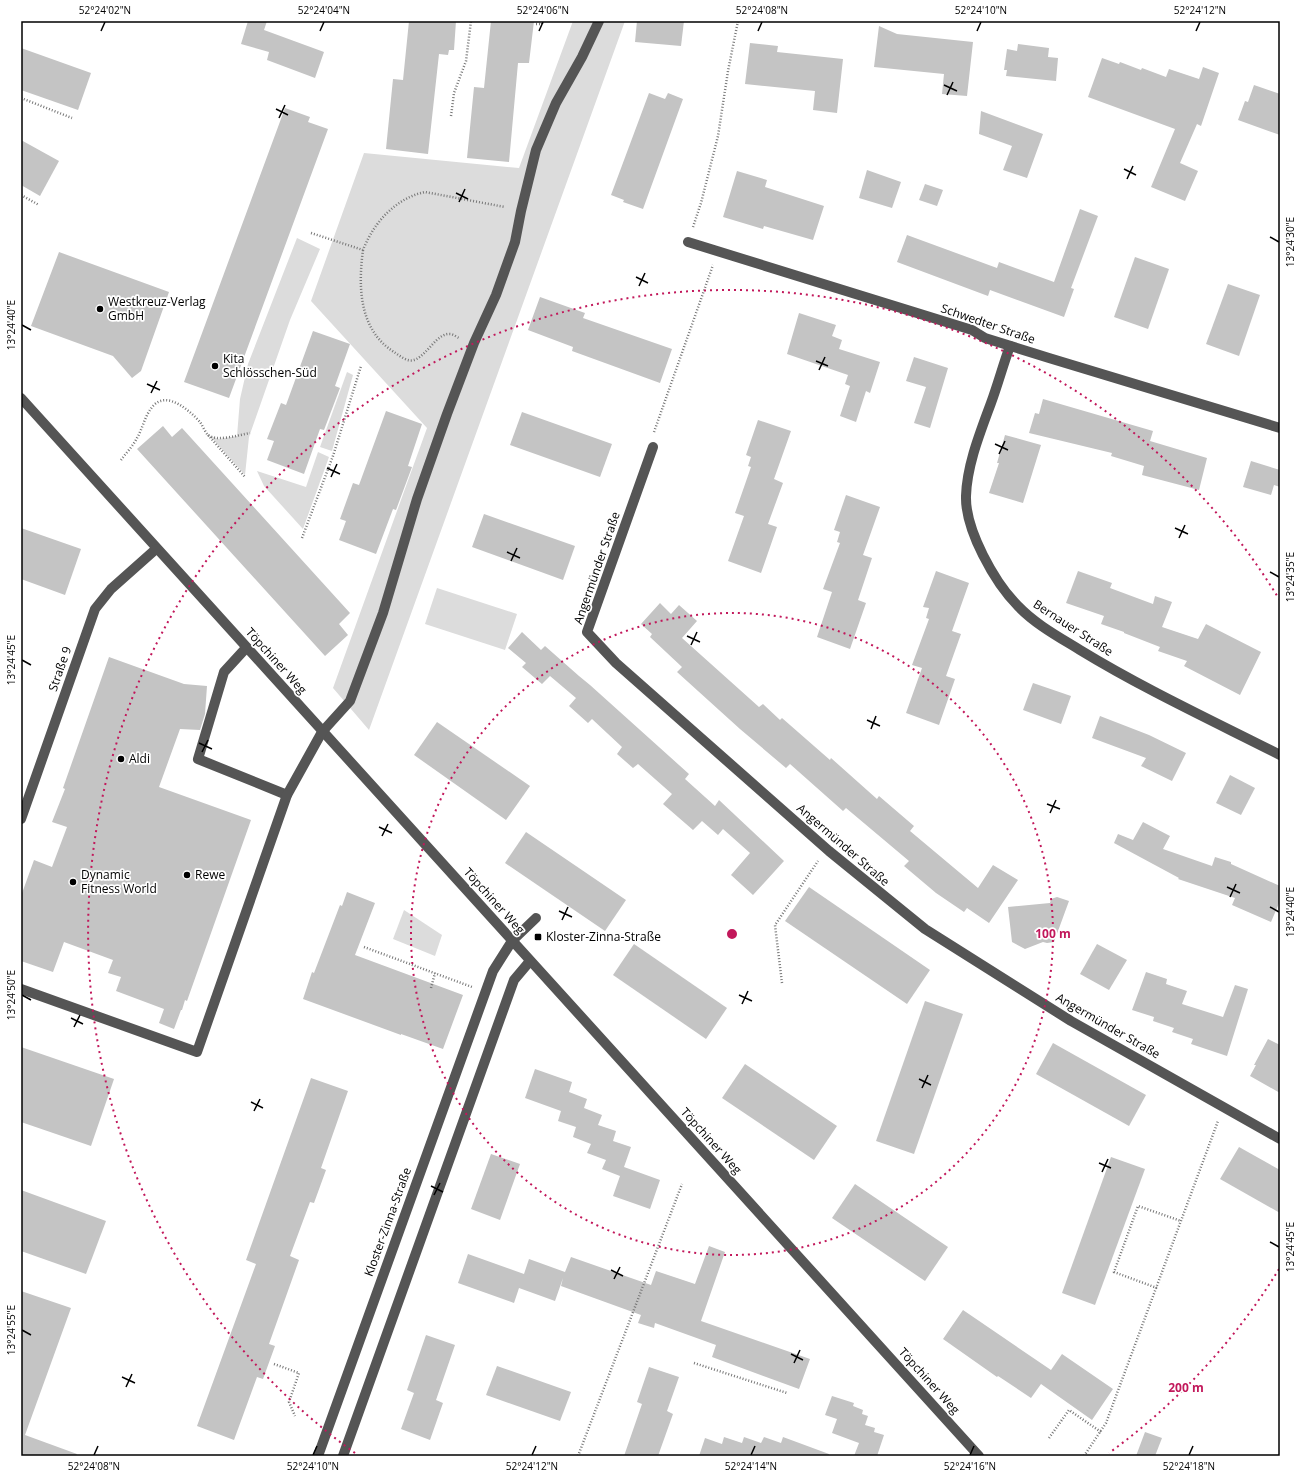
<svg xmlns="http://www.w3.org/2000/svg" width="1301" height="1477" font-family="'Open Sans',sans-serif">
	<rect width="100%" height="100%" fill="#fff"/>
	<g fill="#dcdcdc">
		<path d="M573 21H625L369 730 333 688 427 428 311 301 364 153 519 168Z"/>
		<path d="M297 238 320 249 290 320 249 437 245 475 210 436 219 439 237 436 240 399 248 364Z"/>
		<path d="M347 372 353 375 332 451 320 447Z"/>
		<path d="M318 452 329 457 303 529 264 486 257 471 306 487Z"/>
		<path d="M437 588 517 614 505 650 425 624Z"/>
		<path d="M404 910 442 935 435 956 393 939Z"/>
	</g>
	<g fill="#c4c4c4">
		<path d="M248 21H267L264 30 324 52 315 78 267 60 269 52 241 44Z"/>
		<path d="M409 21H456L454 50H449L448 55 439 54 428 154 386 149 393 79 403 80Z"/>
		<path d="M491 21H534L529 63H518L509 162 467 158 474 87 484 88Z"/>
		<path d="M637 21H684L681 46 635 42Z"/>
		<path d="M879 26 897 34 973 42 967 96 942 94 944 74 874 67Z"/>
		<path d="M750 43 778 46 777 52 843 59 837 113 813 110 815 91 745 84Z"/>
		<path d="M1018 44 1049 48 1048 57 1058 58 1056 81 1006 76 1007 70H1004L1007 49 1017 51Z"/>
		<path d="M21 48 91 73 78 110 21 90Z"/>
		<path d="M1102 58 1119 64 1120 62 1141 70 1142 68 1166 77 1169 69 1199 79 1203 67 1219 73 1201 126 1197 124 1180 163 1198 171 1185 201 1151 187 1175 129 1088 97Z"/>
		<path d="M1254 85 1280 94V135L1238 120 1245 101 1248 102Z"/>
		<path d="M649 93 665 99 668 93 683 99 643 209 623 202 624 200 611 195Z"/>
		<path d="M285 108 310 117 308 122 328 129 229 398 184 382Z"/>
		<path d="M981 111 1043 134 1027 178 1003 170 1012 146 979 134Z"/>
		<path d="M21 140 59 161 40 196 21 185Z"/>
		<path d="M867 170 901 182 892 208 859 198Z"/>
		<path d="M737 171 767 180 765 187 824 206 813 240 764 226 763 229 723 217Z"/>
		<path d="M925 184 943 190 937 206 919 200Z"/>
		<path d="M1080 209 1098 216 1071 288 1074 289 1064 317 990 290 988 296 897 262 907 235 997 268 999 262 1054 282Z"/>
		<path d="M59 252 169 292 141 371 132 378 113 356 31 326Z"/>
		<path d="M1135 257 1169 269 1148 329 1114 317Z"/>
		<path d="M1228 284 1260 295 1239 356 1206 344Z"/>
		<path d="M540 297 585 313 583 318 672 349 660 383 572 351 573 347 528 330Z"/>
		<path d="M799 313 836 325 832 336 842 340 839 349 880 362 870 393 866 391 856 422 840 416 850 386 845 384 848 375 787 354Z"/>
		<path d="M313 331 350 344 335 386 340 388 324 430 320 429 304 474 267 460 274 441 267 439 281 403 286 405Z"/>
		<path d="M914 357 948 368 930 428 914 423 926 387 906 381Z"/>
		<path d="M1043 399 1153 431 1150 441 1207 458 1199 490 1142 475 1144 466 1111 456 1112 453 1029 433 1035 413 1039 414Z"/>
		<path d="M386 411 422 424 408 466 412 467 396 510 393 509 376 554 339 540 346 521 340 519 353 483 359 485Z"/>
		<path d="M522 412 612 444 600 477 510 445Z"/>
		<path d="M758 420 791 431 774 479 783 483 768 524 777 527 761 573 728 561 744 516 735 513 751 467 748 466 751 457 746 455Z"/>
		<path d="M163 426 172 437 182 428 350 613 339 624 348 635 325 656 137 449Z"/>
		<path d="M1005 435 1041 445 1023 503 989 493 999 463H997Z"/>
		<path d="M1251 461 1280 470V487L1274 485 1271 495 1243 487Z"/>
		<path d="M846 495 880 507 863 555 872 558 858 600 866 603 850 649 817 637 832 592 823 589 840 543 837 542 840 532 834 530Z"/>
		<path d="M484 514 575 546 563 580 472 547Z"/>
		<path d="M21 528 81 549 65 595 21 579Z"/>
		<path d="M936 571 969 583 952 631 961 634 946 676 955 679 939 725 906 713 922 668 912 665 929 619 926 618 929 608 923 607Z"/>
		<path d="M1078 571 1112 583 1110 588 1153 604 1155 596 1172 602 1162 627 1198 639 1206 624 1261 652 1240 695 1184 666 1187 661 1158 651 1160 647 1124 633V632L1101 624 1104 616 1066 603Z"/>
		<path d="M660 603 671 614 679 605 697 621 682 638 759 707 763 704 780 720 782 718 830 760 831 758 877 799 879 796 914 826 910 831 978 888 993 865 1018 880 989 923 967 908 964 912 936 893 904 866 909 861 846 808 843 811 790 764 786 768 740 729 677 672 682 667 650 637 652 634 641 624Z"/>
		<path d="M522 632 541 650 545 646 579 676 590 685 689 774 685 779 715 806 719 800 784 861 753 895 731 875 750 853 723 829 718 835 702 821 693 830 663 804 672 794 638 764 633 768 617 754 622 747 592 719 588 723 569 706 576 698 550 676 542 684 522 667 526 663 508 648Z"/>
		<path d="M109 657 184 684 207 686 205 714 200 730 180 729 159 787 251 820 187 1001 185 1000 182 1010H181L174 1029 159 1023 164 1009 116 991 121 977 108 973 113 960 64 942 53 972 21 961V896L34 860 52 867 67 827 52 822 65 789 63 788Z"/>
		<path d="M1033 683 1071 696 1061 724 1023 710Z"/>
		<path d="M1100 716 1149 735 1186 753 1172 781 1141 766 1146 758 1092 738Z"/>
		<path d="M437 722 530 786 506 820 414 755Z"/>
		<path d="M1230 775 1255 788 1241 815 1216 803Z"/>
		<path d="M1143 822 1170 836 1163 849 1212 866 1215 857 1231 862V864L1280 886V901L1271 922 1232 905 1235 898 1178 879 1179 878 1114 843 1118 834 1133 840Z"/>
		<path d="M526 832 626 900 605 931 505 863Z"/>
		<path d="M809 887 930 970 907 1004 785 921Z"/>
		<path d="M347 892 375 903 355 955 463 995 443 1049 401 1034V1035L303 999 312 972 314 973 340 905 342 906Z"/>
		<path d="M1057 897 1069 901 1054 942 1047 943 1043 942 1025 949 1012 942 1008 907 1050 903 1051 899Z"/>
		<path d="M634 944 727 1008 706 1039 613 975Z"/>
		<path d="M1097 944 1127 960 1109 990 1080 974Z"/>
		<path d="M1146 972 1167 979 1166 984 1187 991 1182 1004 1223 1017 1235 985 1248 989 1227 1056 1191 1044 1193 1039 1172 1032 1174 1028 1153 1021 1154 1017 1132 1010Z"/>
		<path d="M925 1001 963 1014 914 1154 876 1141Z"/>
		<path d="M1268 1039 1280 1045V1093L1250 1076 1256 1065H1254Z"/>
		<path d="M1053 1043 1146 1095 1129 1126 1036 1074Z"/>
		<path d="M21 1047 114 1079 91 1146 21 1122Z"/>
		<path d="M745 1064 837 1126 814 1160 722 1098Z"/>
		<path d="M535 1069 572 1082 569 1092 587 1099 584 1108 602 1115 598 1125 616 1131 613 1141 631 1147 624 1167 660 1180 650 1209 613 1196 620 1176 602 1169 606 1160 587 1153 591 1144 573 1137 576 1127 558 1121 561 1111 525 1098Z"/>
		<path d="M311 1078 348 1091 321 1168 326 1170 314 1203 310 1202 290 1256 299 1260 269 1344 275 1346 263 1379 257 1377 234 1440 197 1426 256 1264 246 1260Z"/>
		<path d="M1239 1147 1280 1170V1213L1220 1179Z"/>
		<path d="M491 1154 520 1164 500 1220 471 1209Z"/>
		<path d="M1111 1157 1145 1169 1095 1305 1062 1293Z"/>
		<path d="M855 1184 948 1247 925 1281 832 1218Z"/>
		<path d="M21 1190 106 1221 86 1274 21 1251Z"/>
		<path d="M709 1246 725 1252 701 1321 810 1359 799 1389 712 1357 716 1345 655 1323 654 1328 638 1323 641 1315 561 1286 563 1278 555 1301 519 1288 514 1303 458 1283 468 1254 524 1274 529 1259 565 1272 571 1257 651 1285 656 1271 695 1284Z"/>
		<path d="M21 1291 71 1308 25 1435 77 1454 76 1456H21Z"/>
		<path d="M963 1310 1051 1370 1062 1354 1113 1389 1092 1420 1041 1384 1031 1398 998 1376 997 1377 943 1339Z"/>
		<path d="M426 1335 455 1345 436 1400 443 1403 430 1440 401 1429 414 1393 407 1390Z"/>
		<path d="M497 1366 571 1392 560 1421 486 1395Z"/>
		<path d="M649 1367 679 1377 667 1411 673 1414 658 1456H624L642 1404 637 1402Z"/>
		<path d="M832 1396 854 1403 853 1406 863 1410 862 1414 868 1416 865 1425 875 1428 874 1432 884 1435 877 1456H854L859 1443 832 1433 837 1419 825 1415Z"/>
		<path d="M1145 1432 1162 1438 1155 1456H1136Z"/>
		<path d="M724 1437 742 1443 744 1437 761 1443 764 1437 781 1443 783 1437 829 1454V1456H699L705 1438 722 1444Z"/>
	</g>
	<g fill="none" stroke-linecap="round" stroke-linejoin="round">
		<g stroke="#777" stroke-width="2.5" stroke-dasharray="1 2" stroke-linecap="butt">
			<path d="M536 24H542V21"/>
			<path d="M21 98 72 118"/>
			<path d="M451 116 454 93 466 61 471 21"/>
			<path d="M21 195 39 205"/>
			<path d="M693 227 701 203 718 136 728 71 738 21"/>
			<path d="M311 233 363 250C374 222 396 198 425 192L505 207"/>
			<path d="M363 250C358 287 359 330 394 352 400 356 407 362 414 360 427 356 437 332 451 334 454 335 457 337 459 338"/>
			<path d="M654 432 713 265"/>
			<path d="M208 435 245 477"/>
			<path d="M121 460C126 453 133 446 137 438 143 428 145 414 154 405 168 391 190 411 200 422 203 426 205 432 208 435 217 442 239 435 250 433"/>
			<path d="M302 538 333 456 361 366"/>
			<path d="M364 947 472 987"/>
			<path d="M782 983 775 925 818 861"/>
			<path d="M431 988 435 973"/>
			<path d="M1157 1288 1114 1272 1138 1206 1181 1221"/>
			<path d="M694 1363 787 1393"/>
			<path d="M274 1364 299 1373 289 1402 295 1416"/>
			<path d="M1049 1438 1069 1410 1101 1432"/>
			<path d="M578 1456 682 1184"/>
			<path d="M1084 1456 1106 1423 1218 1121"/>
		</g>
		<g stroke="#555" stroke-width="10">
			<path d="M688 242 972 330 985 338 1049 358 1280 428"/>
			<path d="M1010 346C1003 365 998 384 991 403 980 433 967 465 966 496 965 530 995 583 1018 606 1035 624 1059 637 1080 650 1144 689 1213 721 1280 755"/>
			<path d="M21 398 979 1456"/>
			<path d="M653 447 587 632 616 663 829 851 925 929 1071 1021 1280 1139"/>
			<path d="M246 648 224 672 198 759 287 795"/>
			<path d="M21 819 95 609 111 589 156 549"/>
			<path d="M21 989 197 1052 287 795 322 732 350 701 383 613 417 499 447 414 474 343 496 295 515 242 521 211 536 150 556 103 582 57 599 21"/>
			<path d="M318 1456 493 971 512 941 536 918"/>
			<path d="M343 1456 514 980 530 961"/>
		</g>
	</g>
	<path fill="none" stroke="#000" stroke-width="1.5" d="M101 31 105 22M320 31 324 22M539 31 543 22M758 31 762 22M977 31 981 22M1196 31 1200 22M944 85 957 91M947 95 953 82M276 109 288 115M279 118 285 105M1124 169 1136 175M1127 179 1133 166M456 193 468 199M459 202 465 189M1270 237 1279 242M636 277 648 283M639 286 645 273M22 325 31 330M816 361 828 366M819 370 825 357M147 384 160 390M151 393 157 381M995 444 1008 450M999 454 1005 441M327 468 340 474M331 477 337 464M1175 528 1188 534M1179 538 1185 525M507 552 520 558M511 561 517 548M1270 572 1279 577M687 636 700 642M691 645 697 632M22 660 31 665M867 720 880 726M871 729 876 716M199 743 212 749M202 752 208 740M1047 804 1060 809M1050 813 1056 800M379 827 392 833M382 836 388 824M1227 887 1240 893M1230 897 1236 884M1270 907 1279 912M559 911 572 917M562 920 568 907M22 995 31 1000M739 995 752 1001M742 1004 748 991M71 1018 83 1024M74 1027 80 1015M919 1079 931 1085M922 1088 928 1075M251 1102 263 1108M254 1111 260 1099M1099 1163 1111 1168M1102 1172 1108 1159M431 1186 443 1192M434 1195 440 1183M1270 1242 1279 1247M611 1270 623 1276M614 1279 620 1267M22 1330 31 1335M791 1354 803 1360M794 1363 800 1350M122 1377 135 1383M126 1387 132 1374M94 1455 98 1446M313 1455 317 1446M532 1455 536 1446M751 1455 755 1446M970 1455 974 1446M1189 1455 1193 1446"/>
	<g fill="none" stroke="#c2185b" stroke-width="2" stroke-dasharray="2 4">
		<circle cx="732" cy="934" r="321"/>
		<path d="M1279 1269A642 642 0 0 1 1109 1453M355 1453A642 642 0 1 1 1279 599"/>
	</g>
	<g fill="#000" stroke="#fff" stroke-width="1.5">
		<circle cx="100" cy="309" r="4"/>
		<circle cx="215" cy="366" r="4"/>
		<circle cx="121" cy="759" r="4"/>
		<circle cx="187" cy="875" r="4"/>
		<circle cx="73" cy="882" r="4"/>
		<rect x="534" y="933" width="8" height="8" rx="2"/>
	</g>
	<g text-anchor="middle" stroke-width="3.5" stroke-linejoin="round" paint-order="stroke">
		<g font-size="12" fill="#000" stroke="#fff" text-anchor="start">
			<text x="108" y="306">Westkreuz-Verlag<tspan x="108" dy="14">GmbH</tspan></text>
			<text x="223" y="363">Kita<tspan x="223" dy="14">Schlösschen-Süd</tspan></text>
			<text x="129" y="763">Aldi</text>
			<text x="81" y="879">Dynamic<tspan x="81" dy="14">Fitness World</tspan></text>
			<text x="195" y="879">Rewe</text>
			<text x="546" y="941">Kloster-Zinna-Straße</text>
		</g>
		<g font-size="12" fill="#000" stroke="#fff">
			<text transform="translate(988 324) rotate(19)" y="4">Schwedter Straße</text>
			<text transform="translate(597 568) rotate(-71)" y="4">Angermünder Straße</text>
			<text transform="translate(1073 628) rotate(33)" y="4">Bernauer Straße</text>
			<text transform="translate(276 661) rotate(48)" y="4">Töpchiner Weg</text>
			<text transform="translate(60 669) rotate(-71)" y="4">Straße 9</text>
			<text transform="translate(843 845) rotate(41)" y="4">Angermünder Straße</text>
			<text transform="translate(494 901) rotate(48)" y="4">Töpchiner Weg</text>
			<text transform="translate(1108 1026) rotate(30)" y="4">Angermünder Straße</text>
			<text transform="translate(711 1141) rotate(48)" y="4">Töpchiner Weg</text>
			<text transform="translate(388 1222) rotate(-70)" y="4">Kloster-Zinna-Straße</text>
			<text transform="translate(929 1381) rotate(48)" y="4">Töpchiner Weg</text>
		</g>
	</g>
	<circle cx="732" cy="934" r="6" fill="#c2185b" stroke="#fff" stroke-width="2"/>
	<g font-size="12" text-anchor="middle" font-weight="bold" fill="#c2185b" stroke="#fff" stroke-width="3.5" stroke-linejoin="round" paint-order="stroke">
		<text x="1053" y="938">100 m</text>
		<text x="1186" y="1392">200 m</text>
	</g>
	<rect width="1301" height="1477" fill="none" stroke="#ffffff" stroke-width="44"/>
	<rect x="22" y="22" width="1257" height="1433" fill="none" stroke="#000" stroke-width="1.5"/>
	<g font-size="10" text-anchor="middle" fill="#000">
		<text x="105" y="14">52°24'02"N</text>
		<text x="324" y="14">52°24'04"N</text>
		<text x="543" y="14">52°24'06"N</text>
		<text x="762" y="14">52°24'08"N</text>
		<text x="981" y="14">52°24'10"N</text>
		<text x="1200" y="14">52°24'12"N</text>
		<text transform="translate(1290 242) rotate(-90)" y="4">13°24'30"E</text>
		<text transform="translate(11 325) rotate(-90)" y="4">13°24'40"E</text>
		<text transform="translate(1290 577) rotate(-90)" y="4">13°24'35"E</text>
		<text transform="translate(11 660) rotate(-90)" y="4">13°24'45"E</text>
		<text transform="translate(1290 912) rotate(-90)" y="4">13°24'40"E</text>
		<text transform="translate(11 995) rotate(-90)" y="4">13°24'50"E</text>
		<text transform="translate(1290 1247) rotate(-90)" y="4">13°24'45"E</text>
		<text transform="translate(11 1330) rotate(-90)" y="4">13°24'55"E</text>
		<text x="94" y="1470">52°24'08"N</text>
		<text x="313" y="1470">52°24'10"N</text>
		<text x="532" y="1470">52°24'12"N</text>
		<text x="751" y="1470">52°24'14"N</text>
		<text x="970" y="1470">52°24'16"N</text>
		<text x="1189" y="1470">52°24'18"N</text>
	</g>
</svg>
